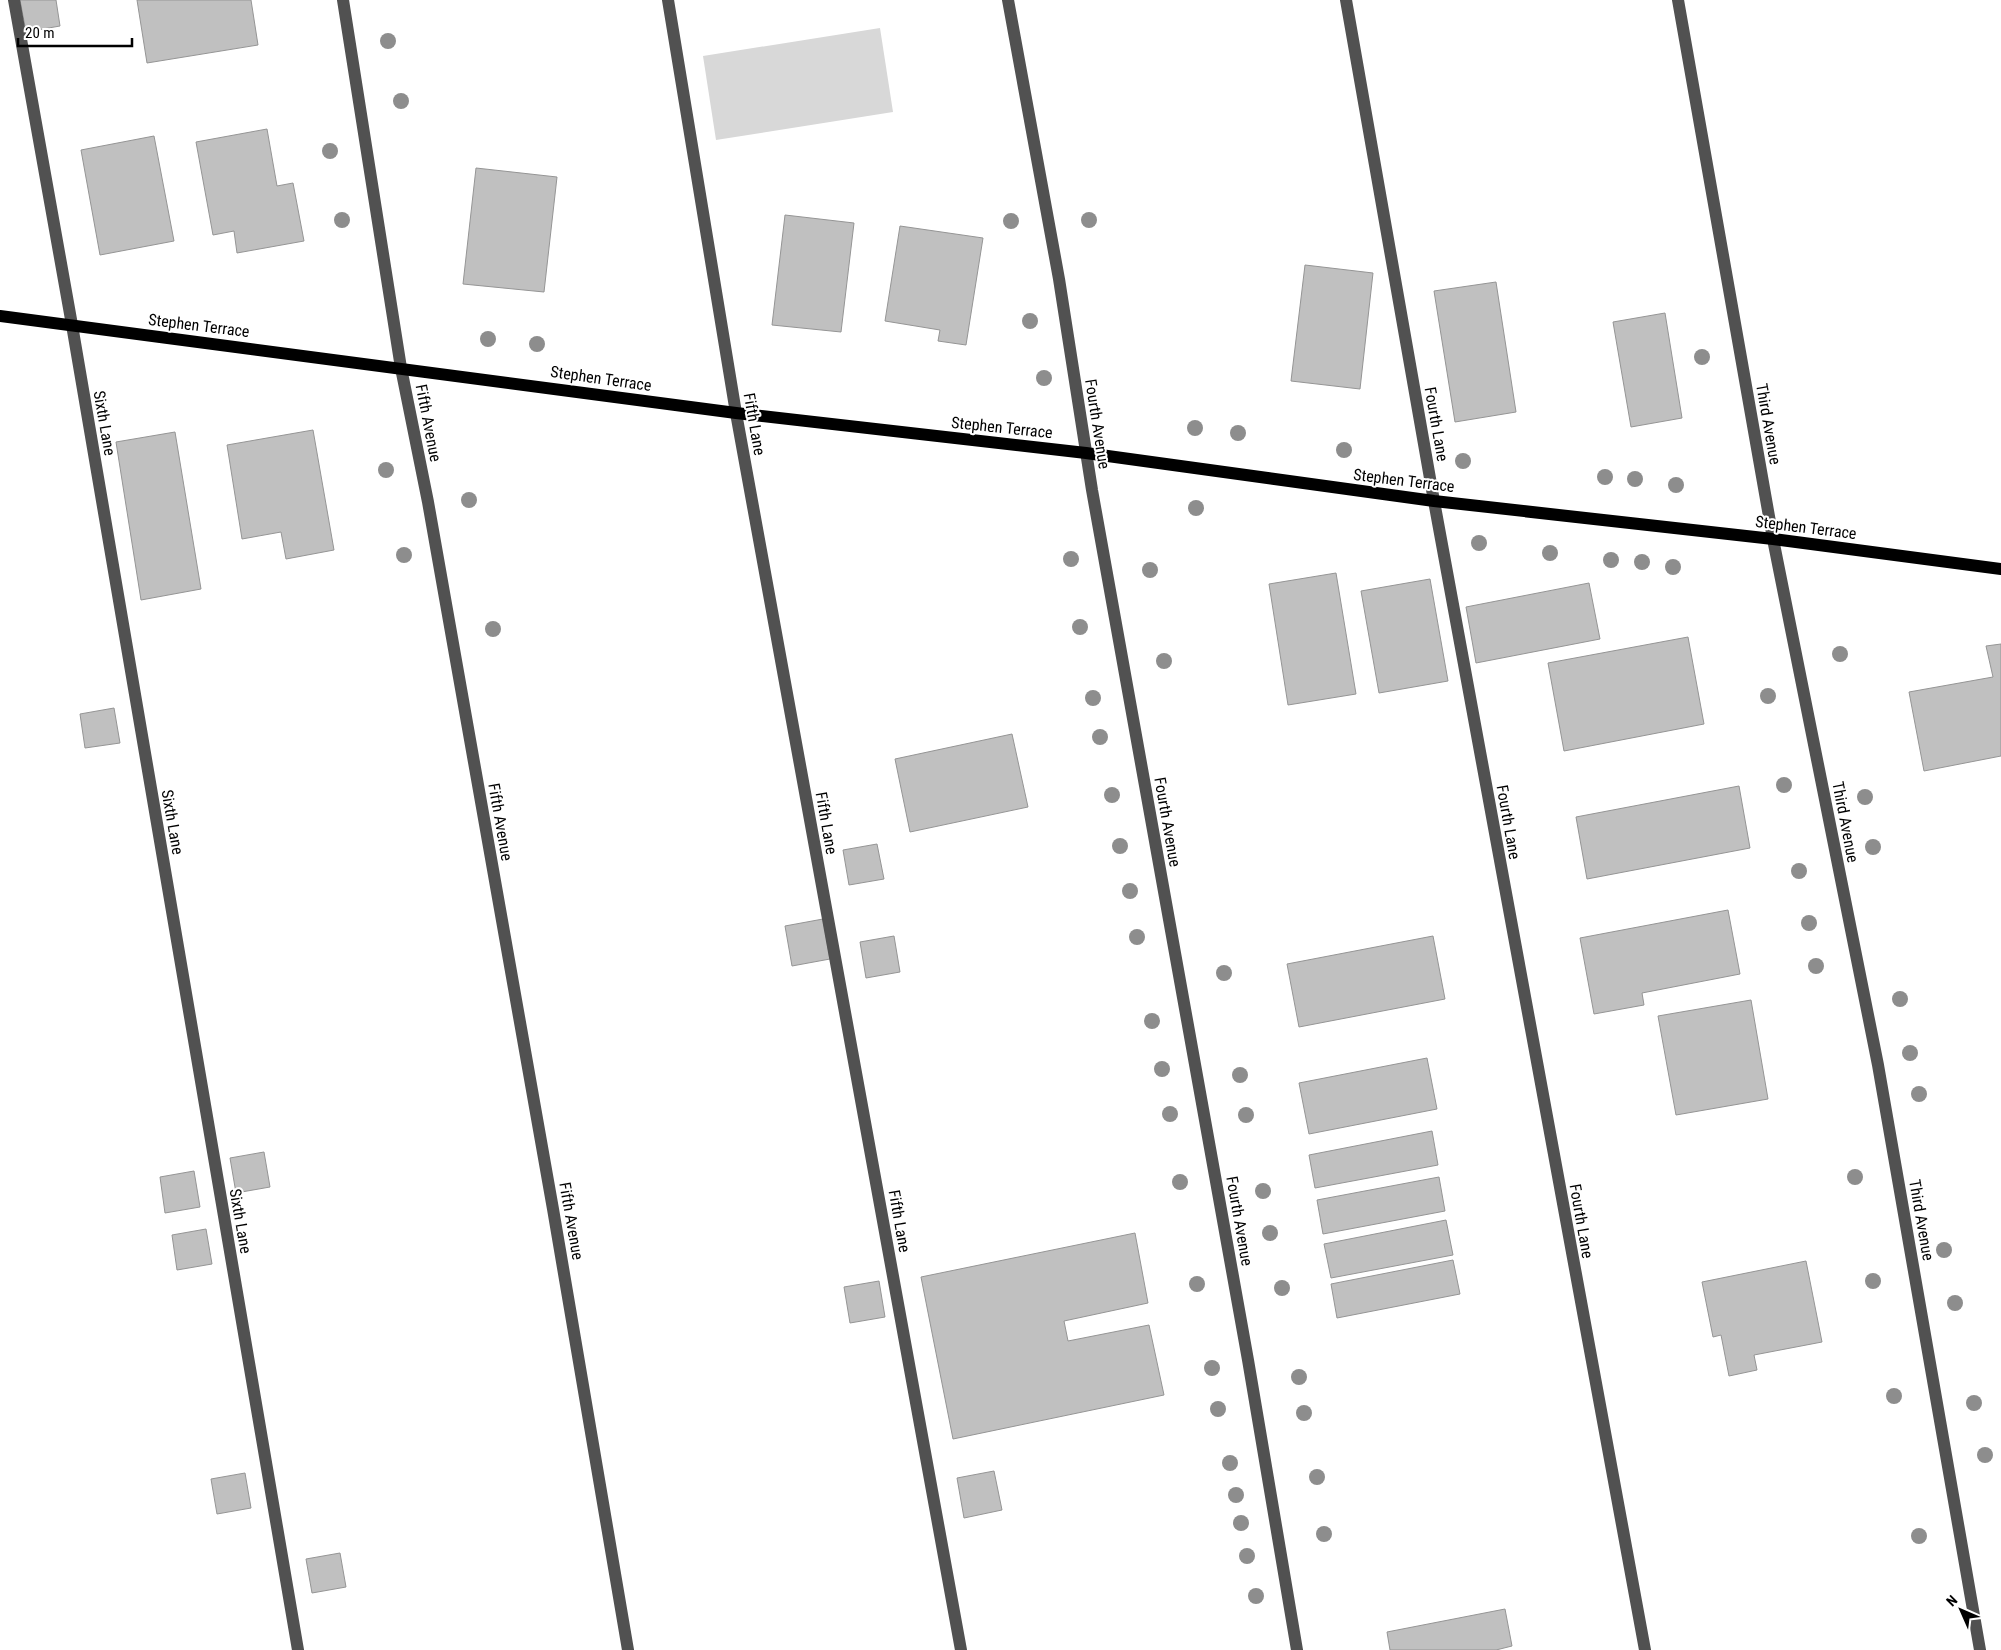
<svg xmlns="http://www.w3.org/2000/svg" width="2001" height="1650" font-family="'Roboto Condensed',sans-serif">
	<rect width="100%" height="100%" fill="#fff"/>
	<path fill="#d8d8d8" d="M880 28 893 112 716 140 703 56Z"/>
	<g fill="#c0c0c0" stroke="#959595">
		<path d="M20 0H56L60 26 26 32Z"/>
		<path d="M137 0H251L258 45 147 63Z"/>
		<path d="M267 129 277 186 293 183 304 241 237 253 234 231 213 235 196 142Z"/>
		<path d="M154 136 174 241 100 255 81 150Z"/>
		<path d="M476 168 557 177 544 292 463 284Z"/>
		<path d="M785 215 854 223 841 332 772 325Z"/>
		<path d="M900 226 983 238 966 345 938 341 940 330 885 321Z"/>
		<path d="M1305 265 1373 273 1360 389 1291 381Z"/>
		<path d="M1496 282 1516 412 1455 422 1434 291Z"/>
		<path d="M1665 313 1682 418 1631 427 1613 322Z"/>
		<path d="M313 430 334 550 286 559 281 532 242 539 227 445Z"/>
		<path d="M175 432 201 589 141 600 116 442Z"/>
		<path d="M1336 573 1356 694 1288 705 1269 584Z"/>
		<path d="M1430 579 1448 681 1379 693 1361 591Z"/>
		<path d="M1589 583 1600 639 1476 663 1466 607Z"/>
		<path d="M1688 637 1704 724 1564 751 1548 663Z"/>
		<path d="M2001 644V756L1924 771 1909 692 1993 677 1986 646Z"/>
		<path d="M114 708 120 743 85 748 80 714Z"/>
		<path d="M1012 734 1028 807 910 832 895 759Z"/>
		<path d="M1739 786 1750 848 1587 879 1576 817Z"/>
		<path d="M877 844 884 879 849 885 843 850Z"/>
		<path d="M1728 910 1740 974 1642 993 1644 1005 1594 1014 1580 938Z"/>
		<path d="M823 919 830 959 792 966 785 926Z"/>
		<path d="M894 936 900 972 866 978 860 942Z"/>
		<path d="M1433 936 1445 999 1299 1027 1287 964Z"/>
		<path d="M1751 1000 1768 1099 1676 1115 1658 1016Z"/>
		<path d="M1427 1058 1437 1109 1309 1134 1299 1083Z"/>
		<path d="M1432 1131 1438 1165 1315 1188 1309 1155Z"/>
		<path d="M264 1152 270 1187 236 1193 230 1158Z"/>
		<path d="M194 1171 200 1207 165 1213 160 1177Z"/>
		<path d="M1439 1177 1445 1211 1323 1234 1317 1200Z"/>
		<path d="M1446 1220 1453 1255 1331 1278 1324 1244Z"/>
		<path d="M206 1229 212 1264 177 1270 172 1235Z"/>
		<path d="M1135 1233 1148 1303 1064 1321 1068 1341 1149 1325 1164 1395 953 1439 921 1277Z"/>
		<path d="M1453 1260 1460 1294 1337 1318 1331 1284Z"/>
		<path d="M1806 1261 1822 1342 1754 1355 1757 1370 1729 1376 1721 1335 1713 1337 1702 1282Z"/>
		<path d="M879 1281 885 1317 850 1323 844 1287Z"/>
		<path d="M994 1471 1002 1510 964 1518 957 1478Z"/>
		<path d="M245 1473 251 1508 217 1514 211 1479Z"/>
		<path d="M340 1553 346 1587 312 1593 306 1559Z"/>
		<path d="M1505 1609 1512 1646 1496 1650H1390L1387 1632Z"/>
	</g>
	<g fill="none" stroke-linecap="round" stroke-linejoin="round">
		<g stroke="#515151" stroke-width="12">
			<path d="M14 0 72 325 298 1650"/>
			<path d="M343 0 401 368 428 502 553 1209 628 1650"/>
			<path d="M668 0 736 413 961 1650"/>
			<path d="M1008 0 1059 279 1092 490 1248 1360 1297 1650"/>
			<path d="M1346 0 1434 501 1645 1650"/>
			<path d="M1678 0 1773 539 1878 1065 1980 1650"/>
		</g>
		<path stroke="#000" stroke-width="12" d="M0 316 736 413 1086 453 1434 501 1773 539 2001 569"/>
	</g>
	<g fill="#8d8d8d">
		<circle cx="388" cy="41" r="8"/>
		<circle cx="401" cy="101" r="8"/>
		<circle cx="330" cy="151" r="8"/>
		<circle cx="342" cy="220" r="8"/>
		<circle cx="1089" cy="220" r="8"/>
		<circle cx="1011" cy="221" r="8"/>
		<circle cx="1030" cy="321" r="8"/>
		<circle cx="488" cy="339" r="8"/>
		<circle cx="537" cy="344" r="8"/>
		<circle cx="1702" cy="357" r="8"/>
		<circle cx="1044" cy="378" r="8"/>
		<circle cx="1195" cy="428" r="8"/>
		<circle cx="1238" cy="433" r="8"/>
		<circle cx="1344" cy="450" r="8"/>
		<circle cx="1463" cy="461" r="8"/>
		<circle cx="386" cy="470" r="8"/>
		<circle cx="1605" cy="477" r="8"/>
		<circle cx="1635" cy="479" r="8"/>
		<circle cx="1676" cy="485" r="8"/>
		<circle cx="469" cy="500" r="8"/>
		<circle cx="1196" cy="508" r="8"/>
		<circle cx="1479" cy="543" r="8"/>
		<circle cx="1550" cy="553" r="8"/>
		<circle cx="404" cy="555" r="8"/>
		<circle cx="1071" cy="559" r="8"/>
		<circle cx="1611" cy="560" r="8"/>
		<circle cx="1642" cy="562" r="8"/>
		<circle cx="1673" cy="567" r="8"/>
		<circle cx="1150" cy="570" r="8"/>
		<circle cx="1080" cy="627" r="8"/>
		<circle cx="493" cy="629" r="8"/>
		<circle cx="1840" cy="654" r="8"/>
		<circle cx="1164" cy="661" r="8"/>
		<circle cx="1768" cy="696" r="8"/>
		<circle cx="1093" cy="698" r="8"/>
		<circle cx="1100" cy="737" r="8"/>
		<circle cx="1784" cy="785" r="8"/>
		<circle cx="1112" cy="795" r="8"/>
		<circle cx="1865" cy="797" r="8"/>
		<circle cx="1120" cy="846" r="8"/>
		<circle cx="1873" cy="847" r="8"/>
		<circle cx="1799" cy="871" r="8"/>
		<circle cx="1130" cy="891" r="8"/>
		<circle cx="1809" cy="923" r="8"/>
		<circle cx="1137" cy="937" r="8"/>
		<circle cx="1816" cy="966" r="8"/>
		<circle cx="1224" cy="973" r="8"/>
		<circle cx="1900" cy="999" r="8"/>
		<circle cx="1152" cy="1021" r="8"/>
		<circle cx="1910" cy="1053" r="8"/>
		<circle cx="1162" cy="1069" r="8"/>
		<circle cx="1240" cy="1075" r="8"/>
		<circle cx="1919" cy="1094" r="8"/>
		<circle cx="1170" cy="1114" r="8"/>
		<circle cx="1246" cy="1115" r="8"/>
		<circle cx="1855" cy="1177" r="8"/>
		<circle cx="1180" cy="1182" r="8"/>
		<circle cx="1263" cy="1191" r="8"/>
		<circle cx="1270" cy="1233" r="8"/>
		<circle cx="1944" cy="1250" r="8"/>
		<circle cx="1873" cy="1281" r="8"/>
		<circle cx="1197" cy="1284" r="8"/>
		<circle cx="1282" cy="1288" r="8"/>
		<circle cx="1955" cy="1303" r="8"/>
		<circle cx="1212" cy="1368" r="8"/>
		<circle cx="1299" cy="1377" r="8"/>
		<circle cx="1894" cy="1396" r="8"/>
		<circle cx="1974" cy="1403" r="8"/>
		<circle cx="1218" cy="1409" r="8"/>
		<circle cx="1304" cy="1413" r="8"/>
		<circle cx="1985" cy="1455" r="8"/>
		<circle cx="1230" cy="1463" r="8"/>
		<circle cx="1317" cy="1477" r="8"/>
		<circle cx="1236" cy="1495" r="8"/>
		<circle cx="1241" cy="1523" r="8"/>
		<circle cx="1324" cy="1534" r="8"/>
		<circle cx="1919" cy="1536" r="8"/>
		<circle cx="1247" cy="1556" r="8"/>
		<circle cx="1256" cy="1596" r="8"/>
	</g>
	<g text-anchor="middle" stroke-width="4" stroke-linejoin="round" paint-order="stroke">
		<g font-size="16" fill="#000" stroke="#fff">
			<text transform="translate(199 325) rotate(7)" y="6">Stephen Terrace</text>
			<text transform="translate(601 378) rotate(8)" y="6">Stephen Terrace</text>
			<text transform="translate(105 423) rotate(80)" y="6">Sixth Lane</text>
			<text transform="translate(429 423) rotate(79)" y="6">Fifth Avenue</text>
			<text transform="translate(755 424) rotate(80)" y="6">Fifth Lane</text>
			<text transform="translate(1098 424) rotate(81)" y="6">Fourth Avenue</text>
			<text transform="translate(1437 424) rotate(80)" y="6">Fourth Lane</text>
			<text transform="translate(1769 424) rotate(80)" y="6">Third Avenue</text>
			<text transform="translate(1002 427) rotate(6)" y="6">Stephen Terrace</text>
			<text transform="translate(1404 480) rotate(7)" y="6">Stephen Terrace</text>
			<text transform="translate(1806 527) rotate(7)" y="6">Stephen Terrace</text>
			<text transform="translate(173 822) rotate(80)" y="6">Sixth Lane</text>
			<text transform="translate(501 822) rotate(80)" y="6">Fifth Avenue</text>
			<text transform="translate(1168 822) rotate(80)" y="6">Fourth Avenue</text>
			<text transform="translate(1509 822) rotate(80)" y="6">Fourth Lane</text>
			<text transform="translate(1846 822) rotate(79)" y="6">Third Avenue</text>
			<text transform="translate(827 823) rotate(80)" y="6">Fifth Lane</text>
			<text transform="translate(1922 1220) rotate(80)" y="6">Third Avenue</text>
			<text transform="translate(241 1221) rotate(80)" y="6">Sixth Lane</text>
			<text transform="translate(572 1221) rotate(80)" y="6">Fifth Avenue</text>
			<text transform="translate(900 1221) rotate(80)" y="6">Fifth Lane</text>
			<text transform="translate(1240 1221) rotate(80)" y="6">Fourth Avenue</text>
			<text transform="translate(1582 1221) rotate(80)" y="6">Fourth Lane</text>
		</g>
	</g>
	<g transform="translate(1961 1610) rotate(315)" stroke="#ffffff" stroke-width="4" paint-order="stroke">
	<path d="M0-4L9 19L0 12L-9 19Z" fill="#000000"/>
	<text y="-8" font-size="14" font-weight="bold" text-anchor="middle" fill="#000000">N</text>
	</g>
	<path d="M18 38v8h114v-8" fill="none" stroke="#000000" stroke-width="2.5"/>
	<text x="25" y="38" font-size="15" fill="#000000" stroke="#ffffff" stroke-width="4" paint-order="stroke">20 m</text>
</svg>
